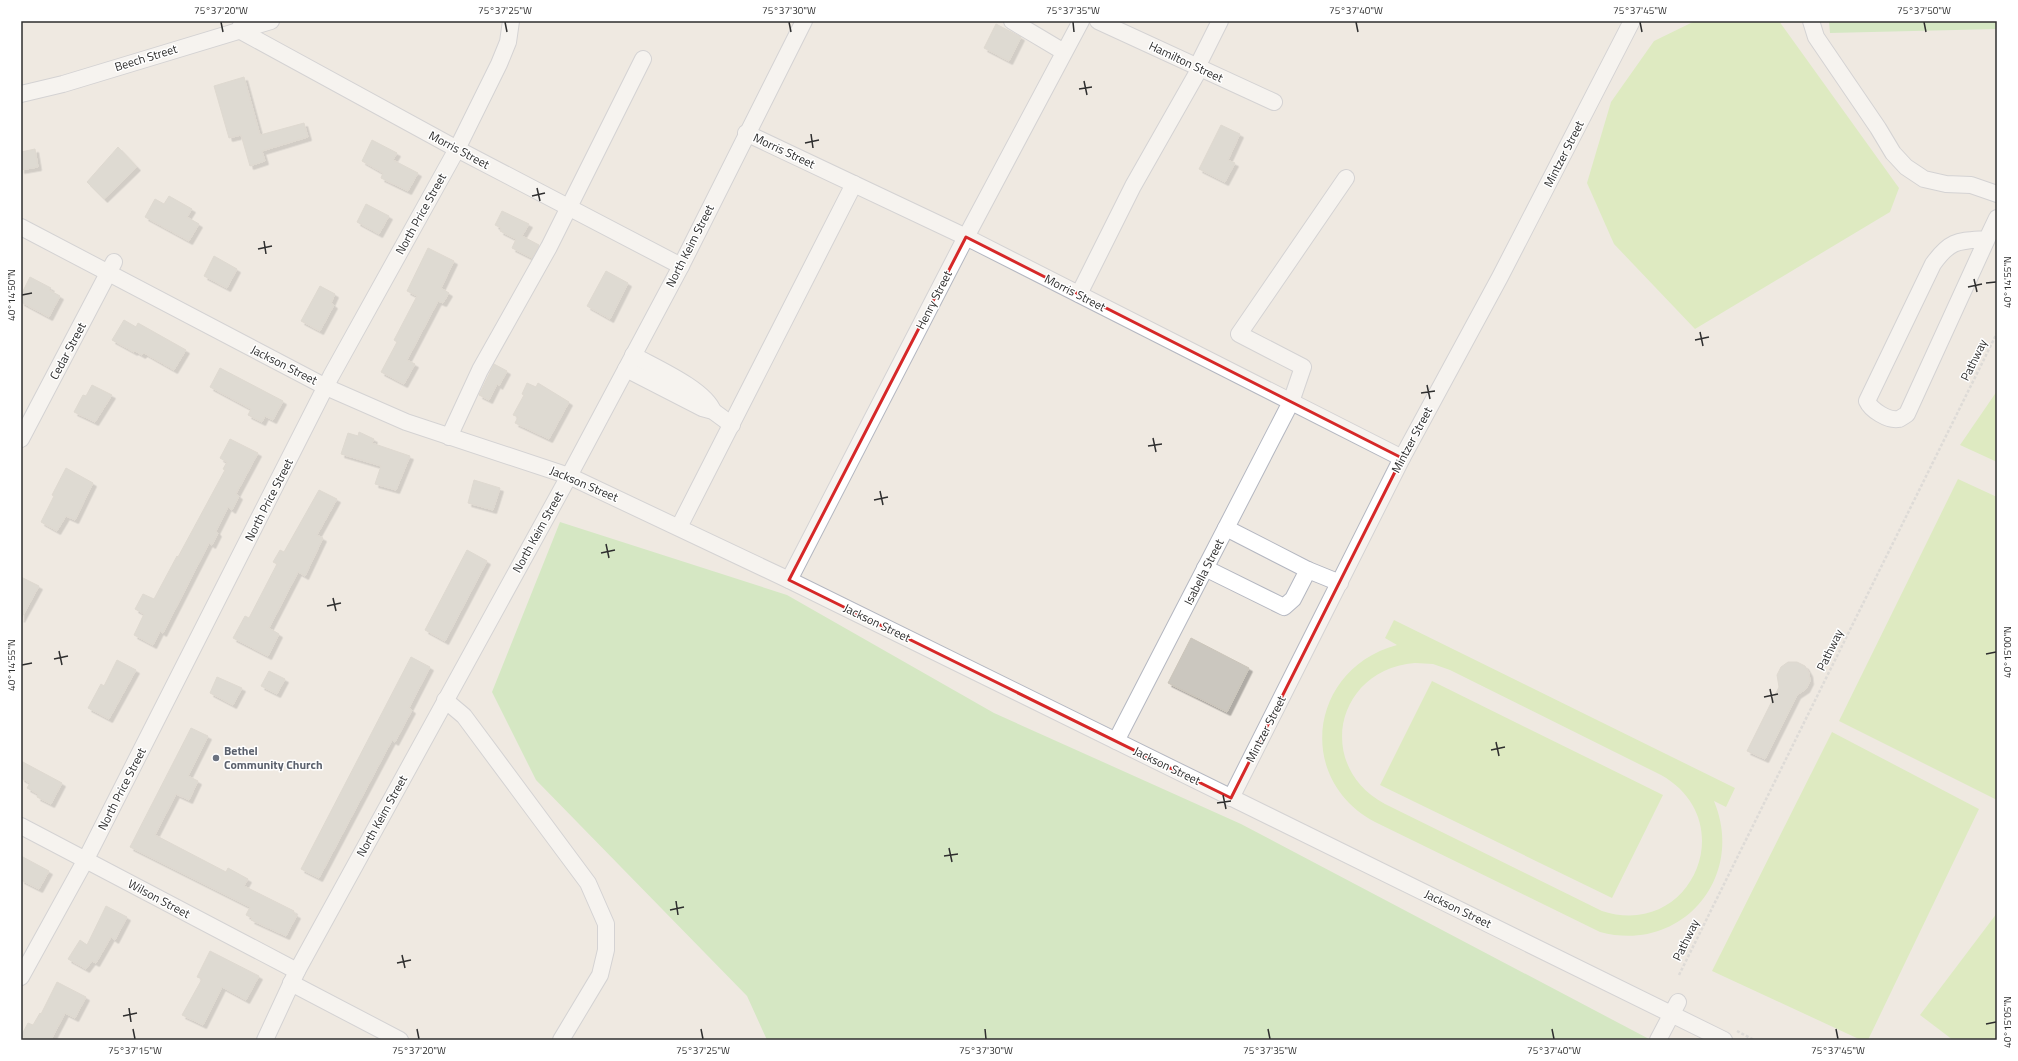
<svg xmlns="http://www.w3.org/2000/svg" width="2018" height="1061" font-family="'Titillium Web',sans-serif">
	<defs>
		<filter id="shadow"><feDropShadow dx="3.5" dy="3.5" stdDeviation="0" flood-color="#0004"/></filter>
	</defs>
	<rect width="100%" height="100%" fill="#efe9e1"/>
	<g fill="#b6e59e">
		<path d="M1829 21H1997V29L1830 33Z"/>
		<path d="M560 522 787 595 994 713 1241 824 1651 1040H767L747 996 536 780 492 692Z"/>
	</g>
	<g fill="#c9ec9a" fill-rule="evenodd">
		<path d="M1695 21H1779L1899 188 1890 212 1695 329 1614 244 1587 183 1611 102 1654 41Z"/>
		<path d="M1997 391V462L1960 445Z"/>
		<path d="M1958 479 1997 497V800L1839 721Z"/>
		<path d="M1394 620 1735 788 1726 807 1714 801C1746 878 1681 954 1600 932L1375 822C1294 779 1310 668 1397 645L1385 638ZM1415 663 1433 664 1450 670 1661 775C1743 821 1691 940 1602 911L1385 804C1314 766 1336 669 1415 663Z"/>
		<path d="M1432 681 1663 795 1612 898 1380 785Z"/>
		<path d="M1832 732 1979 809 1868 1040H1861L1712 971Z"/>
		<path d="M1997 913V1040H1953L1920 1015Z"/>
	</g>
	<g fill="#cbc7bf" stroke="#cbc5ba" filter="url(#shadow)">
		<path d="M996 24 1021 37 1009 61 984 48Z"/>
		<path d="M244 77 260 135 304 123 308 137 262 151 265 161 250 166 241 135 229 138 214 86Z"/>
		<path d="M1221 125 1240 134 1228 160 1235 163 1225 182 1199 169Z"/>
		<path d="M372 140 397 153 393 160 418 173 408 191 381 178 383 173 362 161Z"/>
		<path d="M118 147 137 167 104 199 87 182Z"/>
		<path d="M35 149 38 167 21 170V152Z"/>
		<path d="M169 196 192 209 187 217 199 224 189 241 145 217 155 199 164 204Z"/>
		<path d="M366 204 389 216 379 234 357 222Z"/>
		<path d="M502 211 529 224 522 236 539 245 532 258 512 248 516 239 500 231 501 228 495 225Z"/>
		<path d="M428 248 454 261 441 288 449 293 443 303 438 301 407 360 415 364 404 384 381 372 397 342 394 340 417 296 407 291Z"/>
		<path d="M214 256 237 269 227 288 204 276Z"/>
		<path d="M606 271 628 283 610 319 587 306Z"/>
		<path d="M30 277 51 288 49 290 60 296 49 317 21 302V295Z"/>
		<path d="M320 286 335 294 331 303 334 305 320 331 301 321Z"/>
		<path d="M124 320 136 327 138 323 186 350 174 370 144 353 142 355 135 351 134 352 112 340Z"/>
		<path d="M494 364 507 371 499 386 497 384 489 400 479 395Z"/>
		<path d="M220 368 283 401 273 420 265 416 262 422 248 415 251 409 210 387Z"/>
		<path d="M527 383 536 387 538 383 569 402 549 439 515 423 518 417 513 415 524 395 522 394Z"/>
		<path d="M92 385 112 395 95 422 74 412 83 395 86 396Z"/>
		<path d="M359 432 374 439 372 443 410 456 396 490 375 484 381 466 341 454 348 433 358 436Z"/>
		<path d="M230 439 258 453 236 494 239 496 232 510 228 507 216 531 218 533 212 545 209 543 163 633 160 631 153 645 134 635 144 614 135 609 143 594 154 599 177 556 178 557 225 470 223 469 227 462 220 458Z"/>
		<path d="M66 468 93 483 75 520 66 516 57 531 41 522 54 496 52 495Z"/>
		<path d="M474 480 500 488 493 510 468 503Z"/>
		<path d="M319 490 337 499 317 535 323 538 305 576 298 572 269 628 279 634 268 656 233 638 245 616 249 618 277 564 273 562 280 550 284 552Z"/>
		<path d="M467 550 487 561 445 641 425 630Z"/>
		<path d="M21 577 39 586 21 619Z"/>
		<path d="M1191 638 1249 668 1227 712 1168 683Z"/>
		<path d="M411 657 430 667 409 708 412 710 395 742 392 740 319 878 301 869Z"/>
		<path d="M117 660 136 670 109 719 88 708 101 684 104 686Z"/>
		<path d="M1788 662H1797L1805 666 1809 673 1810 681 1806 689 1797 695 1765 759 1747 751 1779 687 1777 675 1781 667Z"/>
		<path d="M269 671 285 679 277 694 261 686Z"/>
		<path d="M217 677 242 688 233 705 210 693Z"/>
		<path d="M191 728 208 736 188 776 198 781 189 800 176 794 155 835 226 872 228 868 248 879 244 886 294 911 293 913 297 915 286 936 251 920 252 918 246 915 250 907 130 847Z"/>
		<path d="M21 761 62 783 51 804 37 797 38 794 27 788 30 783 21 778Z"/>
		<path d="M21 856 49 871 39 889 21 880Z"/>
		<path d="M106 906 127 917 115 940 111 937 96 963 92 961 86 969 68 959 80 940 87 945Z"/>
		<path d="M210 951 259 976 246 1000 222 987 203 1025 182 1015 202 979 197 977Z"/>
		<path d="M57 982 86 997 75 1018 65 1013 51 1040H29L21 1036 28 1023 33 1025 40 1013 41 1014Z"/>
	</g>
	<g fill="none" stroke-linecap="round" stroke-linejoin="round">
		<defs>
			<g id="minor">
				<path d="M243 21 239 30 457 149 681 266"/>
				<path d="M1012 21 1064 52"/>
				<path d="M1098 21 1274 102"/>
				<path d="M1811 21 1816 37 1878 128 1893 153 1906 167 1924 179 1946 184 1971 185 1997 194"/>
				<path d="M1197 67 1220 21"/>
				<path d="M21 94 63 84 271 21"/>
				<path d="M746 133 966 237 1402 458"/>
				<path d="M21 227 326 387 406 422 569 476 789 580 1724 1040"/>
				<path d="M1987 239C1959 241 1951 239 1933 264L1867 401C1871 410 1888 421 1899 419 1901 418 1904 416 1907 414L1987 239 1997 218"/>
				<path d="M1079 294 1133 186 1200 68"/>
				<path d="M633 355C654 367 705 389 713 411"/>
				<path d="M626 369 702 408 713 411 732 425"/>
				<path d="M449 437 480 370 549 247 643 59"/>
				<path d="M21 439 114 262"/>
				<path d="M679 527 854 184"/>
				<path d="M1205 568 1284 607 1293 599 1308 570 1226 528"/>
				<path d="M1308 570 1340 583"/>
				<path d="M789 580 966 237 1081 21"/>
				<path d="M445 700 464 716 588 883 606 924V950L600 975 561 1040"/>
				<path d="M1116 741 1291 402 1303 367 1239 334 1346 178"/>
				<path d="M1231 798 1402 458 1500 277 1632 21"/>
				<path d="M21 826 297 971"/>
				<path d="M21 977 85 861 331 376 457 149 499 64 508 42 511 21"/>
				<path d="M291 983 400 1040"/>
				<path d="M265 1040 297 971 569 476 681 266 804 21"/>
				<path d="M1658 1040 1678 1002"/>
			</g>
		</defs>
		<use href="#minor" stroke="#b4b7c1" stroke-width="18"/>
		<g stroke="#c9c9c9" stroke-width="2.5" stroke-dasharray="3 2" stroke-linecap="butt">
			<path d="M1679 975 1997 333"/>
			<path d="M1737 1031 1754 1040"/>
		</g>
		<use href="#minor" stroke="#fff" stroke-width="16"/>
	</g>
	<path d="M0 0H2018V1061H0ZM966 237 1402 458 1231 798 789 580Z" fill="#efe9e1" fill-opacity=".55" fill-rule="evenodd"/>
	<path fill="none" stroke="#d62828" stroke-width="3" stroke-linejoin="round" d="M966 237 1402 458 1231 798 789 580Z"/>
	<path fill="none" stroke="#2e2e2e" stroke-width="1.5" d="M221 22 223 32M505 22 507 32M789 22 791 32M1073 22 1074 32M1356 22 1358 32M1640 22 1642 32M1924 22 1926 32M1084 81 1087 95M1079 89 1092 87M811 134 813 148M805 143 819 140M537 188 540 201M532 196 545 193M264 241 266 254M258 249 272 246M1974 279 1977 292M1986 283 1996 282M1968 287 1982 284M22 295 32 293M1700 332 1703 346M1695 340 1709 337M1427 385 1430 399M1421 393 1435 391M1153 438 1156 452M1148 446 1162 444M880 491 883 505M874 500 888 497M606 544 609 558M601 553 615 550M333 598 336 611M327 606 341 603M59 651 62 665M1986 654 1996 652M54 659 68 656M22 665 32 663M1770 689 1773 703M1764 697 1778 694M1496 742 1499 756M1491 750 1505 747M1223 795 1226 809M1217 803 1231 801M949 848 952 862M944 856 958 854M676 901 678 915M670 910 684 907M402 955 405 968M397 963 411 960M129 1008 131 1022M123 1016 137 1013M1986 1024 1996 1022M133 1029 135 1039M417 1029 419 1039M701 1029 703 1039M985 1029 986 1039M1268 1029 1270 1039M1552 1029 1554 1039M1836 1029 1838 1039"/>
	<circle fill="#6b7280" stroke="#fff" stroke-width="1.5" cx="216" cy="758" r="4"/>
	<g text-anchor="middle" stroke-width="3" stroke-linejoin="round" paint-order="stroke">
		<g font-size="12" fill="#2e2e2e" stroke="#fff">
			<text transform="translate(146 58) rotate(-17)" y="4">Beech Street</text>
			<text transform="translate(1186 62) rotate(25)" y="4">Hamilton Street</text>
			<text transform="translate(459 150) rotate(28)" y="4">Morris Street</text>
			<text transform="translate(784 151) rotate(25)" y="4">Morris Street</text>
			<text transform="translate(1564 154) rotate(-63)" y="4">Mintzer Street</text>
			<text transform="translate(421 214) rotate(-61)" y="4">North Price Street</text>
			<text transform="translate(690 246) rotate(-63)" y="4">North Keim Street</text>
			<text transform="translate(1075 293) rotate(27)" y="4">Morris Street</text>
			<text transform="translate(934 300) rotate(-63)" y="4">Henry Street</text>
			<text transform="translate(68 351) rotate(-62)" y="4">Cedar Street</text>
			<text transform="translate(1974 360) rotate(-64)" y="4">Pathway</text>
			<text transform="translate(284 365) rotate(27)" y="4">Jackson Street</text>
			<text transform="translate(1412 440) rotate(-62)" y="4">Mintzer Street</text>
			<text transform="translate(584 484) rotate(23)" y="4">Jackson Street</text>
			<text transform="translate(269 500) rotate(-63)" y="4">North Price Street</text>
			<text transform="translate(538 532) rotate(-61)" y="4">North Keim Street</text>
			<text transform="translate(1204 572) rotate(-63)" y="4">Isabella Street</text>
			<text transform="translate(877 623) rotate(26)" y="4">Jackson Street</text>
			<text transform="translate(1830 650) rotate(-64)" y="4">Pathway</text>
			<text transform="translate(1266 729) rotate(-63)" y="4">Mintzer Street</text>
			<text transform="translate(1167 766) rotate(26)" y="4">Jackson Street</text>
			<text transform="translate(122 789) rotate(-63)" y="4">North Price Street</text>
			<text transform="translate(382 816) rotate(-61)" y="4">North Keim Street</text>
			<text transform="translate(159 899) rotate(28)" y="4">Wilson Street</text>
			<text transform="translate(1458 909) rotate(26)" y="4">Jackson Street</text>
			<text transform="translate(1686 940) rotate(-64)" y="4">Pathway</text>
		</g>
		<g font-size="12" font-weight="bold" fill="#5b616d" stroke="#fff" text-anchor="start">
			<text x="224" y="755">Bethel<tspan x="224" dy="14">Community Church</tspan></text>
		</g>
	</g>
	<rect width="2018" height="1061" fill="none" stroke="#ffffff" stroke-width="44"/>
	<rect x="22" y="22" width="1974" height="1017" fill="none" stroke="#2e2e2e" stroke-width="1.5"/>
	<g font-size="10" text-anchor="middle" fill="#2e2e2e">
		<text x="221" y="14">75°37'20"W</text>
		<text x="505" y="14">75°37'25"W</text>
		<text x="789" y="14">75°37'30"W</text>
		<text x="1073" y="14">75°37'35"W</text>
		<text x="1356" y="14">75°37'40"W</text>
		<text x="1640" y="14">75°37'45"W</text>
		<text x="1924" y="14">75°37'50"W</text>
		<text transform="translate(2007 282) rotate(-90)" y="4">40°14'55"N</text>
		<text transform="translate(11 295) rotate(-90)" y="4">40°14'50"N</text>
		<text transform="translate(2007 652) rotate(-90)" y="4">40°15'00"N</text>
		<text transform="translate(11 665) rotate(-90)" y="4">40°14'55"N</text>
		<text transform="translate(2007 1022) rotate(-90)" y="4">40°15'05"N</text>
		<text x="135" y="1054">75°37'15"W</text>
		<text x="419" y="1054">75°37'20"W</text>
		<text x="703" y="1054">75°37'25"W</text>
		<text x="986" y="1054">75°37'30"W</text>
		<text x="1270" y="1054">75°37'35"W</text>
		<text x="1554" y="1054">75°37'40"W</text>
		<text x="1838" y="1054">75°37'45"W</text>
	</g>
</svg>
